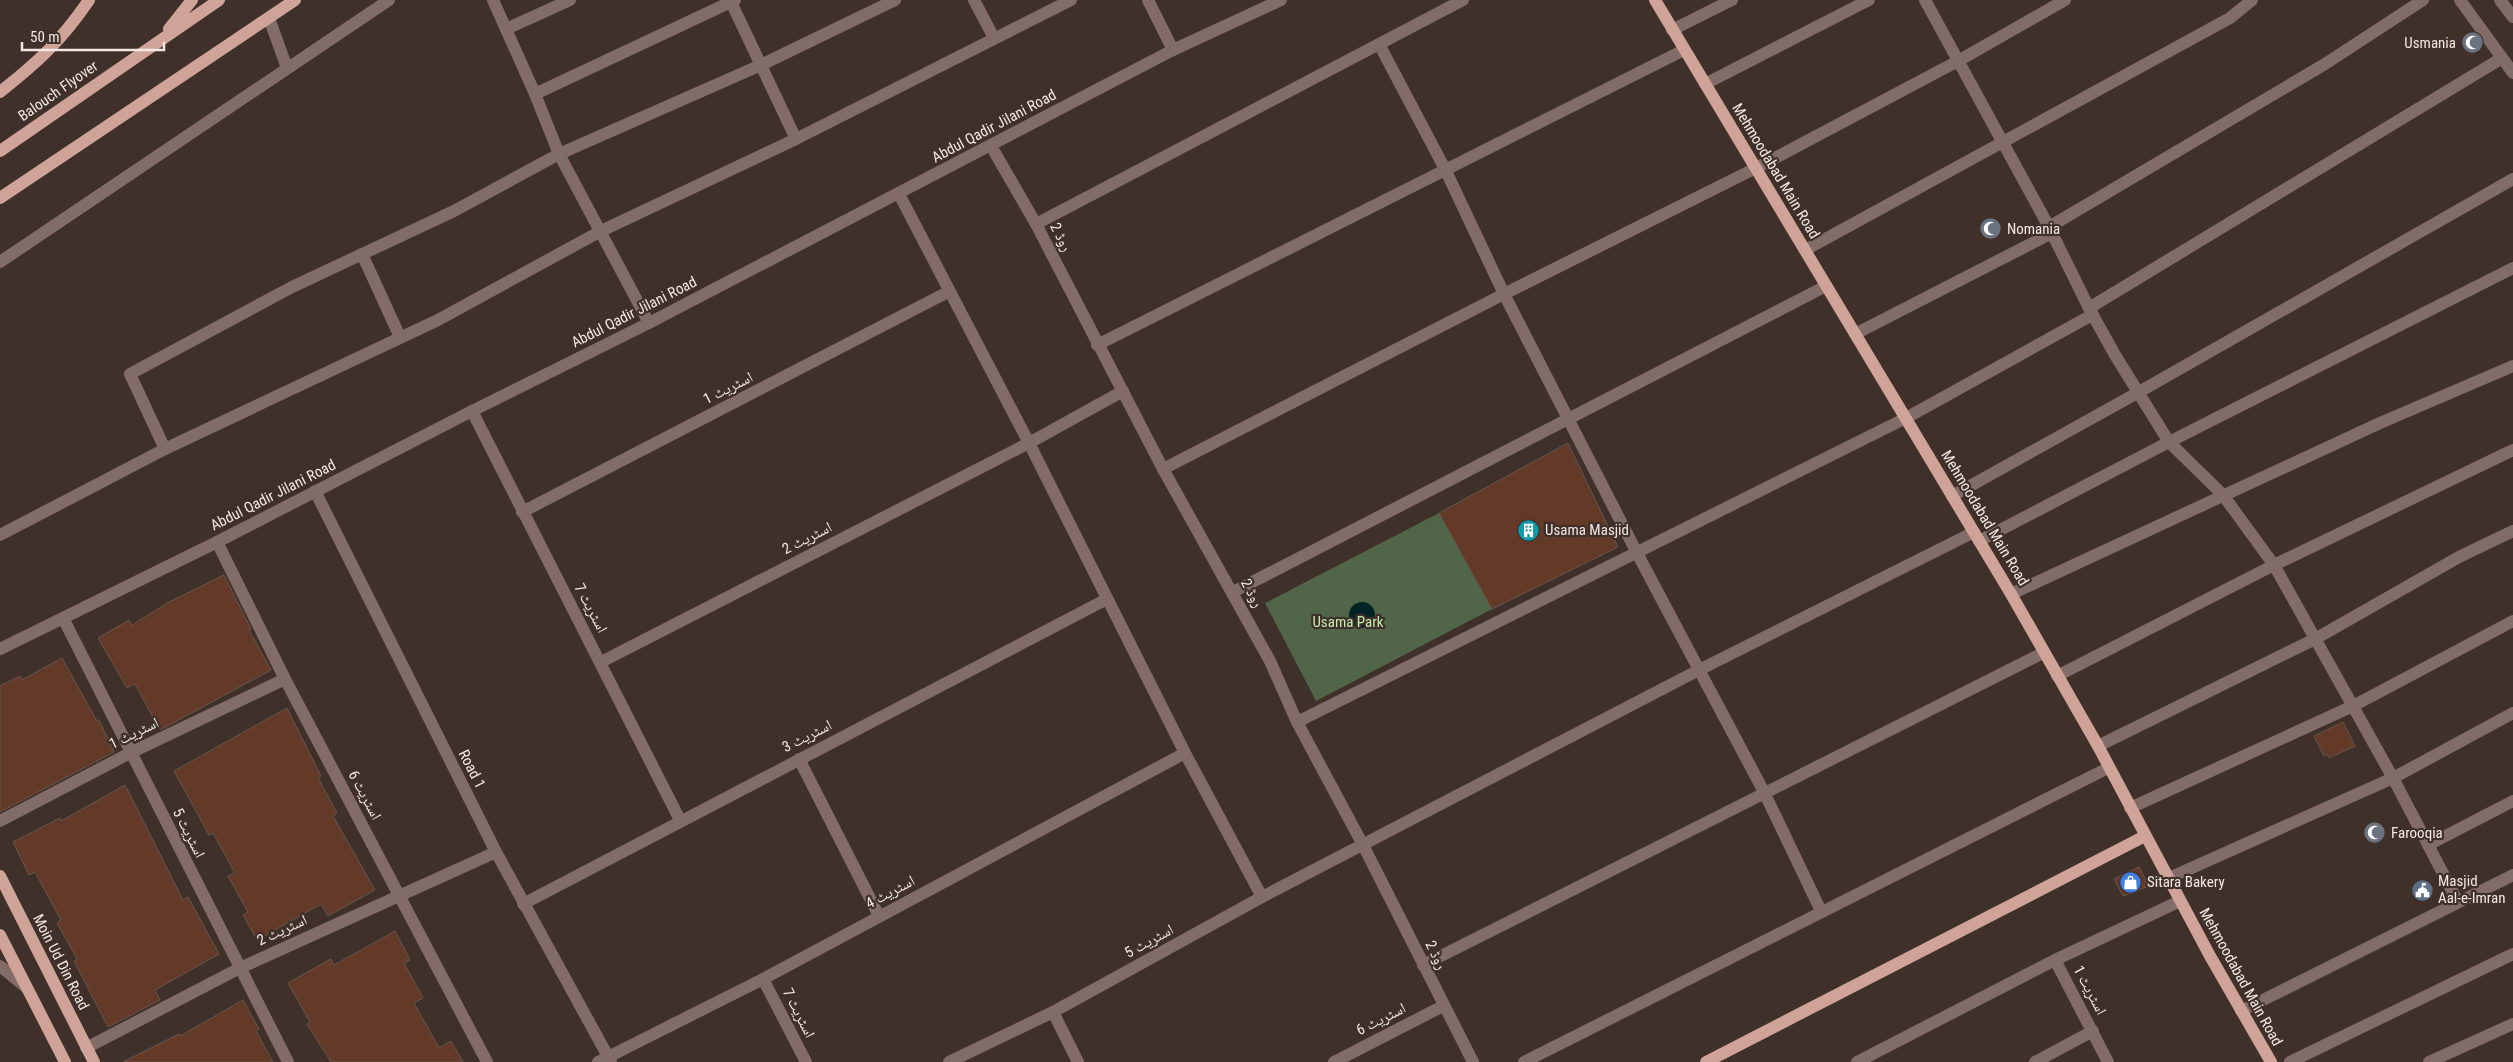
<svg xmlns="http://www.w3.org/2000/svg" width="2513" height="1062" font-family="'Roboto Condensed','Noto Naskh Arabic',sans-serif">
	<rect width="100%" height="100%" fill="#3f3029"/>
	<path fill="#516549" d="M1439 513 1492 609 1316 701 1265 603Z"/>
	<circle fill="#022427" cx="1362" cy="615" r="13"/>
	<g fill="#623a27" stroke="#67564f">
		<path d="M1568 443 1618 547 1492 609 1439 513Z"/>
		<path d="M224 575 251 629 249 630 271 670 160 730 135 684 127 688 98 638 129 620 132 625 169 602Z"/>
		<path d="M62 658 97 721 99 720 114 752 0 812V686L20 676 22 680Z"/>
		<path d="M287 708 321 776 318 778 337 813 333 816 375 890 328 916 321 904 257 940 243 915 248 912 228 876 235 873 213 833 209 835 174 771Z"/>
		<path d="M2343 722 2355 746 2329 758 2327 754 2324 756 2314 736Z"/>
		<path d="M125 785 183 900 188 897 219 954 155 990 160 1000 108 1027 74 961 77 959 57 923 61 920 35 872 29 875 13 842 60 818 61 821Z"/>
		<path d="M2139 867 2149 886 2123 896 2114 879Z"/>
		<path d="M395 931 410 960 404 963 423 998 414 1003 439 1048 451 1041 463 1062H331L307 1024 310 1022 288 983 331 959 334 965Z"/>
		<path d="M243 1000 259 1029 256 1031 273 1062H123L179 1034 180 1036Z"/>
	</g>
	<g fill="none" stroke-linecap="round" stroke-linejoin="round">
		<g stroke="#826c67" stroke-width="12">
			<path d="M493 0 535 94 559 154 649 323"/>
			<path d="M730 0 796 139"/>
			<path d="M974 0 994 38"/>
			<path d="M1148 0 1173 50"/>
			<path d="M1925 0 2049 227 2089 308 2115 355 2169 442 2223 495 2274 565 2393 778 2458 902"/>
			<path d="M2460 0 2513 73"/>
			<path d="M2500 0 2513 17"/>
			<path d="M269 18 287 68"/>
			<path d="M506 29 570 0"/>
			<path d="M1672 30 1732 0"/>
			<path d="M1379 44 1445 169 1504 294 1637 553 1764 792 1821 911"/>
			<path d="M1705 84 1869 0"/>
			<path d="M535 94 735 0"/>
			<path d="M991 146 1036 224 1163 469 1270 661 1297 722 1363 845 1473 1062"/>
			<path d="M899 194 1029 443 1185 753 1262 897"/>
			<path d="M1036 224 1463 0"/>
			<path d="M2049 227 2325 64 2423 0"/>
			<path d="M1805 250 2230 18 2252 0"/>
			<path d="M362 254 400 337"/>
			<path d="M0 262 389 0"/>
			<path d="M2089 308 2502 58"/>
			<path d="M1855 334 2052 233"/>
			<path d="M1097 345 1684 50"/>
			<path d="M472 411 680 820"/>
			<path d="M165 449 130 374 292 287 454 211 559 154 761 65 895 0"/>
			<path d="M1163 469 1504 294 1756 168 1958 61 2065 0"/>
			<path d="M315 491 496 852 611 1062"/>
			<path d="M1952 496 2139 392 2513 179"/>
			<path d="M522 512 948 292"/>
			<path d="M0 535 165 449 438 320 601 231 796 139 1071 0"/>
			<path d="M1979 541 2169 442 2513 268"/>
			<path d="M217 542 285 679 487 1062"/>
			<path d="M1233 592 1826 286"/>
			<path d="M2011 594 2380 423 2513 366"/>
			<path d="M63 618 288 1062"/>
			<path d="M0 649 217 542 472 411 649 323 1173 50 1281 0"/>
			<path d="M601 662 1029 443 1123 391"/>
			<path d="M2057 676 2274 565 2513 450"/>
			<path d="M1297 722 1906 418 2092 315"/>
			<path d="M2098 746 2315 639 2459 557 2513 531"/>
			<path d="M799 759 879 916"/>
			<path d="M2130 808 2353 706 2513 621"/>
			<path d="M0 821 130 753 285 679"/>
			<path d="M2428 845 2513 801"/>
			<path d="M2169 878 2393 778 2513 713"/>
			<path d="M523 904 1107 599"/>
			<path d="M2055 960 2108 1062"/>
			<path d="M1423 965 2043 653"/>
			<path d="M0 966 27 988"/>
			<path d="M763 979 806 1062"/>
			<path d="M2241 1011 2513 875"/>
			<path d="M1053 1012 1078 1062"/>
			<path d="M86 1048 240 968 496 852"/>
			<path d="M598 1062 763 979 1185 753"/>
			<path d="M949 1062 1053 1012 1262 897 1697 671 1974 532"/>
			<path d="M1334 1062 1443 1006"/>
			<path d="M1524 1062 2108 768"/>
			<path d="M1857 1062 2055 960 2180 901"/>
			<path d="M2035 1062 2093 1031"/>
			<path d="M2290 1062 2513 954"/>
			<path d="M2429 1062 2513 1024"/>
		</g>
		<g stroke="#cfa398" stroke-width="12">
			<path d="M1655 0 2011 594 2098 746 2210 956 2271 1062"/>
			<path d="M169 29 192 0"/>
			<path d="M0 92C38 62 61 41 89 0"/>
			<path d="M0 151 219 0"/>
			<path d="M0 198 295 0"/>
			<path d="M0 876 94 1062"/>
			<path d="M0 935 65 1062"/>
			<path d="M1706 1062 2145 836"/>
		</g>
	</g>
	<defs>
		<symbol id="mosque-disc" viewBox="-11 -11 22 22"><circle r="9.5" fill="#6b7280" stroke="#3f3029"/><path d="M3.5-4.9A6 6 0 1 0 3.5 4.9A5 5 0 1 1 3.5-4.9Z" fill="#fff"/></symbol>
		<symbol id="building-disc" viewBox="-11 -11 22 22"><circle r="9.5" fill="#0f9aa8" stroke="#3f3029"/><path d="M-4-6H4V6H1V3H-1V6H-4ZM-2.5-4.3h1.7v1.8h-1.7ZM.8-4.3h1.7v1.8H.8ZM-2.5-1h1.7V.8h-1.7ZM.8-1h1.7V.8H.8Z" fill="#fff"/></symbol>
		<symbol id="shop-disc" viewBox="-11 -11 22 22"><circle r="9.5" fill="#3f7fe0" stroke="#3f3029"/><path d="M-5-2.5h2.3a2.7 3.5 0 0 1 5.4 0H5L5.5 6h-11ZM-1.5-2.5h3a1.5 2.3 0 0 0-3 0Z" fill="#fff"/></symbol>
		<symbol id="civic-disc" viewBox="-11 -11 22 22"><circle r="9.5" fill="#5c6f8a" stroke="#3f3029"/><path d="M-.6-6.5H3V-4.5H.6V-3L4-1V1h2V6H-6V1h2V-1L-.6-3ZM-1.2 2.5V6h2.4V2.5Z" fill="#fff"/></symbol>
	</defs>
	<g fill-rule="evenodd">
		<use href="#mosque-disc" x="2460" y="30" width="25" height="25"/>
		<use href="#mosque-disc" x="1978" y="216" width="25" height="25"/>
		<use href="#building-disc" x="1516" y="518" width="25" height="25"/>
		<use href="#mosque-disc" x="2362" y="820" width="25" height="25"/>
		<use href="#shop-disc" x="2118" y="870" width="25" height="25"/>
		<use href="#civic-disc" x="2410" y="878" width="25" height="25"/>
	</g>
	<g text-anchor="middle" stroke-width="4.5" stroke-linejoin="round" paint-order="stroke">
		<g font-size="15" fill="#f2e8e4" stroke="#3f3029" text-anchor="start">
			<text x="2456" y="48" text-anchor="end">Usmania</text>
			<text x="2007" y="234">Nomania</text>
			<text x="1545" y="535">Usama Masjid</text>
			<text x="2391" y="838">Farooqia</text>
			<text x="2438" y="886">Masjid<tspan x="2438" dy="17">Aal-e-Imran</tspan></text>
			<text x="2147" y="887">Sitara Bakery</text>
		</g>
		<g font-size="15" fill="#f2e8e4" stroke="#3f3029">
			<text transform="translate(58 91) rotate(-35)" y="5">Balouch Flyover</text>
			<text transform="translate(994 126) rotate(-28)" y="5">Abdul Qadir Jilani Road</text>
			<text transform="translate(1776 171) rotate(59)" y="5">Mehmoodabad Main Road</text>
			<text transform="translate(1061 237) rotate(63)" y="5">روڈ 2</text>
			<text transform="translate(634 312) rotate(-27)" y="5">Abdul Qadir Jilani Road</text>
			<text transform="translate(728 388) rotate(-27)" y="5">اسٹریٹ 1</text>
			<text transform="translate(273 495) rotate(-27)" y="5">Abdul Qadir Jilani Road</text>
			<text transform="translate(1985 518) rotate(59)" y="5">Mehmoodabad Main Road</text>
			<text transform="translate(807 538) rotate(-27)" y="5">اسٹریٹ 2</text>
			<text transform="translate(1252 593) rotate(62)" y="5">روڈ 2</text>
			<text transform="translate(591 608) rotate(62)" y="5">اسٹریٹ 7</text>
			<text transform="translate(134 733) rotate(-26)" y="5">اسٹریٹ 1</text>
			<text transform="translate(807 736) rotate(-27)" y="5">اسٹریٹ 3</text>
			<text transform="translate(472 769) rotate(63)" y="5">Road 1</text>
			<text transform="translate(365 795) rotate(62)" y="5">اسٹریٹ 6</text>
			<text transform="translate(189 833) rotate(63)" y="5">اسٹریٹ 5</text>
			<text transform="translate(890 892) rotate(-28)" y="5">اسٹریٹ 4</text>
			<text transform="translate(282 930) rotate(-25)" y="5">اسٹریٹ 2</text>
			<text transform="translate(1149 941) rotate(-29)" y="5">اسٹریٹ 5</text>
			<text transform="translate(1436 955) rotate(64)" y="5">روڈ 2</text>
			<text transform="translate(61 962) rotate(63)" y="5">Moin Ud Din Road</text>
			<text transform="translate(2241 977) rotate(61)" y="5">Mehmoodabad Main Road</text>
			<text transform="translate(2090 990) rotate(62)" y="5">اسٹریٹ 1</text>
			<text transform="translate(799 1013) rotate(63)" y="5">اسٹریٹ 7</text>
			<text transform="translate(1381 1019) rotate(-27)" y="5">اسٹریٹ 6</text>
		</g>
		<g font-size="15" fill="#c1ecae" stroke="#3f3029">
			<text x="1348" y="627">Usama Park</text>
		</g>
	</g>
	<path d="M22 42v8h142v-8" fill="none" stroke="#f2e8e4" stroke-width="2.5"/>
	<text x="30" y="42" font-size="15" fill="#f2e8e4" stroke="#3f3029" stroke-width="4" paint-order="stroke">50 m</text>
</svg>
